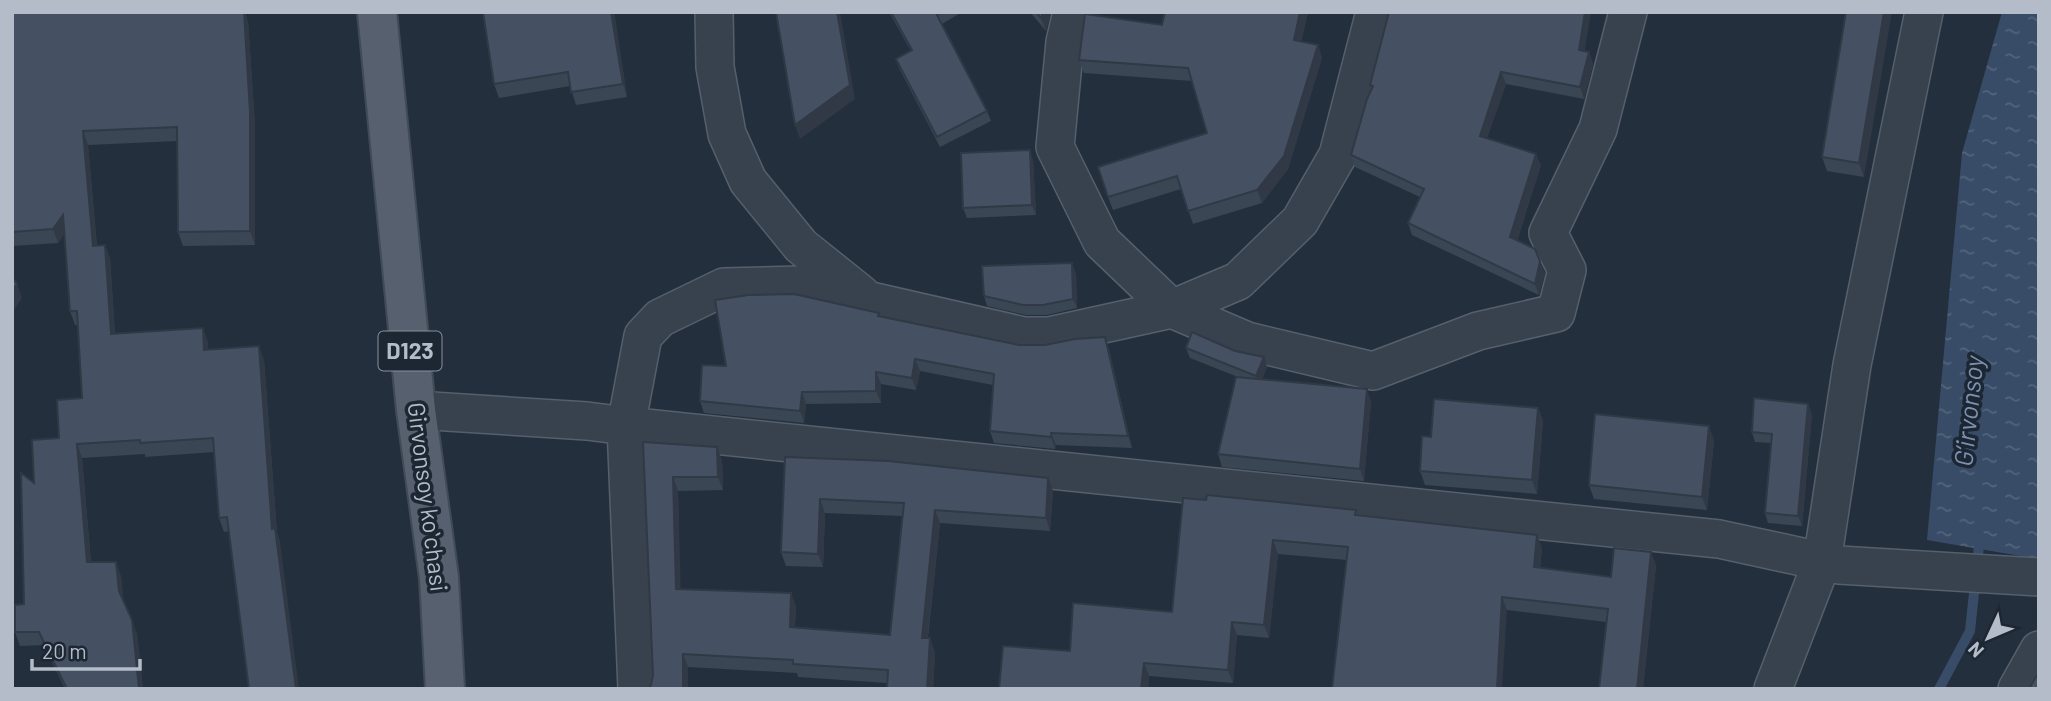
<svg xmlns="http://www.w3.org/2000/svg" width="2051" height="701" font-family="Barlow,sans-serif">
	<defs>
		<pattern id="water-ripples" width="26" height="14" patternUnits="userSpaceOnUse" patternTransform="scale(1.75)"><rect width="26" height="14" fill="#394c67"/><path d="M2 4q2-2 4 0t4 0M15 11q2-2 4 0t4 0" fill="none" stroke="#53647b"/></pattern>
	</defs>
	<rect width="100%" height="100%" fill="#242f3e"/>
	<path fill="url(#water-ripples)" d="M2002 12H2039V559L1927 540 1962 153Z"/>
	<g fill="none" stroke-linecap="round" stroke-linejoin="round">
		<path stroke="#394c67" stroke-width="10" d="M1939 689 1970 631 1980 536"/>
		<defs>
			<g id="minor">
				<path d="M714 12 715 67 727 134 748 181 801 246 861 294"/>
				<path d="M1072 12 1065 42 1055 147 1102 242 1172 309 1247 341 1373 371 1478 331 1556 313 1567 270 1548 233 1598 129 1628 12"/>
				<path d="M1375 12 1338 155 1300 221 1238 281 1172 309 1049 336H1024L801 285 724 287 660 318 643 336 626 426 1719 539 1839 565 2039 577"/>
				<path d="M416 410 587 421 626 426 637 689"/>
				<path d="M1773 689 1822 562 1852 365 1924 12"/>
				<path d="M2017 689 2039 650"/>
			</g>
			<path id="primary" d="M377 12 416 410 439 578 445 689"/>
		</defs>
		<use href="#minor" stroke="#565f6c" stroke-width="40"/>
		<use href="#primary" stroke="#414a57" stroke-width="42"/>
		<use href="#minor" stroke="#38414e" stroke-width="37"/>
		<use href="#primary" stroke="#56606e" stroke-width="38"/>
	</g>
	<g fill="#3b4654">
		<path d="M12 12 248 21 255 126V245L183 246 178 232 177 141 88 145 97 246 105 245 110 259 115 334 208 342V350L264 360 277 533 280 542 229 531 224 532 219 518 214 452 145 457V454L82 458 91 562 121 576 123 601 137 634 143 689H65L44 645 20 646 15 632 24 604 34 483 82 398 78 325H75L70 311 64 234 58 243 12 246Z"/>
		<path d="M483 12H614L627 97 576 105 570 86 499 98 494 84Z"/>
		<path d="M889 12H962L942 24 987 111 991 121 940 147 899 68 896 59 911 51Z"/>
		<path d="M1030 12H1051L1046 31Z"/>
		<path d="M1165 12H1308L1301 42 1318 45 1322 58 1288 169 1262 203 1193 224 1181 189 1113 210 1108 197 1207 133 1192 81 1084 73 1079 60 1162 25Z"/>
		<path d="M1846 12 1864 177 1827 171 1822 157Z"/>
		<path d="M1585 51 1589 52 1593 64 1584 99 1506 84 1487 138 1541 165 1517 241 1545 273 1539 295 1412 235 1408 223 1420 197 1355 167 1351 155 1372 89 1370 85Z"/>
		<path d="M1033 160 1036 215 967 218 963 208Z"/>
		<path d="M1076 273 1077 308 1047 315H1026L987 306 984 296Z"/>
		<path d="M879 313 880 316 1019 345 1109 349 1132 448 1056 445 1055 449 994 443 990 431 993 385 920 371 916 390 881 384V403L806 404 804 423 704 413 700 401 726 366Z"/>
		<path d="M1186 348 1267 367 1262 379 1371 401 1364 481 1222 467 1218 454 1238 377 1190 358Z"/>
		<path d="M1538 408 1543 421 1537 494 1425 485 1420 471Z"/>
		<path d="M1812 414 1802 526 1768 523 1765 513 1771 443 1755 442 1752 432Z"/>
		<path d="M1714 440 1707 510 1594 499 1589 485Z"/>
		<path d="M643 442 722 461 723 490 678 491 680 589 796 606 795 627 890 635 902 516 825 513 823 567 786 566 781 552 785 457 1053 491 1050 531 940 523 928 638 935 652 933 689H887V683L798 677 797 673 688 667V689H648L651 685 653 675Z"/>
		<path d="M1183 498 1356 510 1358 515 1542 548 1540 568 1611 577 1656 565 1643 689H1599L1606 622 1507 610 1347 560 1278 554 1269 638 1237 635 1233 683 1149 676 1148 689H999L1070 651 1172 612Z"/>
	</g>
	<g fill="#303945">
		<path d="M244 12H245L248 21 255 126V245L250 231Z"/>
		<path d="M611 12H614L627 97 623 84Z"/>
		<path d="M837 12H840L855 99 800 139 795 125Z"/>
		<path d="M1043 12H1051L1046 31 1041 18Z"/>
		<path d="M1300 12H1308L1298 53 1294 40Z"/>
		<path d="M1585 12H1591L1583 62 1579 50Z"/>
		<path d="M1884 12H1892L1864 177 1859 163Z"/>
		<path d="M1318 45 1322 58 1288 169 1262 203 1257 190Z"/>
		<path d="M1589 52 1593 64 1584 99 1580 87Z"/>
		<path d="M1501 72 1506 84 1484 147 1480 136Z"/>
		<path d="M83 131 88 145 98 260 93 246Z"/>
		<path d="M1030 150 1033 160 1036 215 1032 205Z"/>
		<path d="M1536 154 1541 165 1514 249 1510 237Z"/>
		<path d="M63 215 68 229 58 243 53 229Z"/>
		<path d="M105 245 110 259 116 348 111 334Z"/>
		<path d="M1540 261 1545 273 1539 295 1535 284Z"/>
		<path d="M1072 263 1076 273 1077 308 1073 299Z"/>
		<path d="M17 284 22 298 12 313V291Z"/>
		<path d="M203 328 208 342 209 364 204 350Z"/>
		<path d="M1105 337 1109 349 1132 448 1128 436Z"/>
		<path d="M259 346 264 360 277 533 280 542 299 689H296L272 529Z"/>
		<path d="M1264 357 1267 367 1260 386 1256 376Z"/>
		<path d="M915 359 920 371 916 390 912 378Z"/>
		<path d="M876 372 881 384V403L876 391Z"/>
		<path d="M1367 389 1371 401 1364 481 1360 469Z"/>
		<path d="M802 392 806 404 804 423 800 411Z"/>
		<path d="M1808 404 1812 414 1802 526 1798 516Z"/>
		<path d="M1538 408 1543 421 1537 494 1532 480Z"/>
		<path d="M1709 426 1714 440 1707 510 1702 497Z"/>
		<path d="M1051 433 1056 445 1055 449 1051 437Z"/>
		<path d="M77 444 82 458 92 576 87 562Z"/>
		<path d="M717 447 722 461 723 490 718 477Z"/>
		<path d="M673 477 678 491 681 602 676 589Z"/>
		<path d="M1048 478 1053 491 1050 531 1046 518Z"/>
		<path d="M820 499 825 513 823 567 818 554Z"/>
		<path d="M935 510 940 523 926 651 922 638Z"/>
		<path d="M1537 535 1542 548 1538 580 1534 567Z"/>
		<path d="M1273 540 1278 554 1269 638 1264 625Z"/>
		<path d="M1651 552 1656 565 1643 689H1637Z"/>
		<path d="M116 562 121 576 124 605 119 591Z"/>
		<path d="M791 593 796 606 794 640 790 627Z"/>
		<path d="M1502 597 1507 610 1502 689H1497Z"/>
		<path d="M132 620 137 634 143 689H139Z"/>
		<path d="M1232 622 1237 635 1233 683 1228 670Z"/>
		<path d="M930 638 935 652 933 689H927Z"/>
		<path d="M683 654 688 667V689H683Z"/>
		<path d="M1144 663 1149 676 1148 689H1141Z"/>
	</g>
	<g fill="#455162" stroke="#303945" stroke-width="2">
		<path d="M12 12H244L250 112V231L178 232 177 127 83 131 93 246 105 245 111 334 203 328 204 350 259 346 272 529 275 528 296 689H249L227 517 219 518 213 438 140 443V440L77 444 87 562H116L119 591 132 620 139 689H67L39 632H15V605L24 604 21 473 34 483 32 440 59 438 57 400 82 398 77 311H70L63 215 53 229 12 232Z"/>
		<path d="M483 12H611L623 84 571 92 568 72 494 84Z"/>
		<path d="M776 12H837L850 85 795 125Z"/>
		<path d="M891 12H942L937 15 987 111 937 137 896 59 912 50Z"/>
		<path d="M1036 12H1043L1041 18Z"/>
		<path d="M1165 12H1300L1294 40 1318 45 1284 156 1257 190 1188 211 1177 176 1108 197 1098 167 1207 133 1188 68 1079 60 1085 14 1162 25Z"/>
		<path d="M1389 12H1585L1579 50 1589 52 1580 87 1501 72 1480 136 1536 154 1510 237 1535 249 1540 261 1535 284 1408 223 1424 189 1351 155 1367 99 1373 86 1370 85Z"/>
		<path d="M1846 12H1884L1859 163 1822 157Z"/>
		<path d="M1030 150 1032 205 963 208 961 153Z"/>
		<path d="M1072 263 1073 299 1043 305H1023L984 296 982 266Z"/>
		<path d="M12 277 17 284 12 291Z"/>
		<path d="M794 294 879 313 878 316 1019 345H1045L1075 339 1105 337 1128 436 1051 433V437L990 431 994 374 915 359 912 378 876 372V391L802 392 800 411 700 401 702 365 726 366 715 300 748 295Z"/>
		<path d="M1192 332 1235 351 1264 357 1256 376 1186 348Z"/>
		<path d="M1236 377 1367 389 1360 469 1218 454Z"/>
		<path d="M1754 398 1808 404 1798 516 1765 513 1772 434 1752 432Z"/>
		<path d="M1434 399 1538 408 1532 480 1420 471 1422 436 1431 437Z"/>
		<path d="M1595 414 1709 426 1702 497 1589 485Z"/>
		<path d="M643 442 717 447 718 477H673L676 589 791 593 790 627 890 635 904 503 820 499 818 554 781 552 785 457 888 461 1048 478 1046 518 935 510 922 638H930L927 689H887L888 670 793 664V660L683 654V689H648L651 685 653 675Z"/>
		<path d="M1207 495 1356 510 1355 515 1537 535 1534 567 1611 577 1614 548 1651 552 1637 689H1599L1608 609 1502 597 1497 689H1332L1348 547 1273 540 1264 625 1232 622 1228 670 1144 663 1141 689H999L1003 646 1070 651 1073 603 1172 612 1183 498 1206 500Z"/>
		<path d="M2039 672V689H2030V687Z"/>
	</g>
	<g text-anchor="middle" stroke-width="7" stroke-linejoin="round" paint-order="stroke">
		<rect fill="#1d2633" stroke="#878f9c" stroke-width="2" x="378.5" y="331.5" width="63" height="39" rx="5"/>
		<g font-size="23" font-weight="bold" fill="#b4bcc9">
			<text x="410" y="359">D123</text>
		</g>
		<g font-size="24" fill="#b4bcc9" stroke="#1d2633">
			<text transform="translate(427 497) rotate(83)" y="8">Girvonsoy koʻchasi</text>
		</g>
		<g font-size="26" font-style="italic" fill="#7c92b1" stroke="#1d2633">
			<text transform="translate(1969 411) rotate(-84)" y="9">G‘irvonsoy</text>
		</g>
	</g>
	<rect width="2051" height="701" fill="none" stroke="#b4bcc9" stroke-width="28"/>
	<g transform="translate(1988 638) rotate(226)" stroke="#1d2633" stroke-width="5" paint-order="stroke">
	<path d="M0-5L12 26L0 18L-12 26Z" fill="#b4bcc9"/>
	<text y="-10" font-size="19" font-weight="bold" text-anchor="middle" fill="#b4bcc9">N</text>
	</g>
	<path d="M32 659v10h108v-10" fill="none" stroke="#b4bcc9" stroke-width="3.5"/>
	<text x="42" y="659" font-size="21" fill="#b4bcc9" stroke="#1d2633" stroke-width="5" paint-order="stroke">20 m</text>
</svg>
